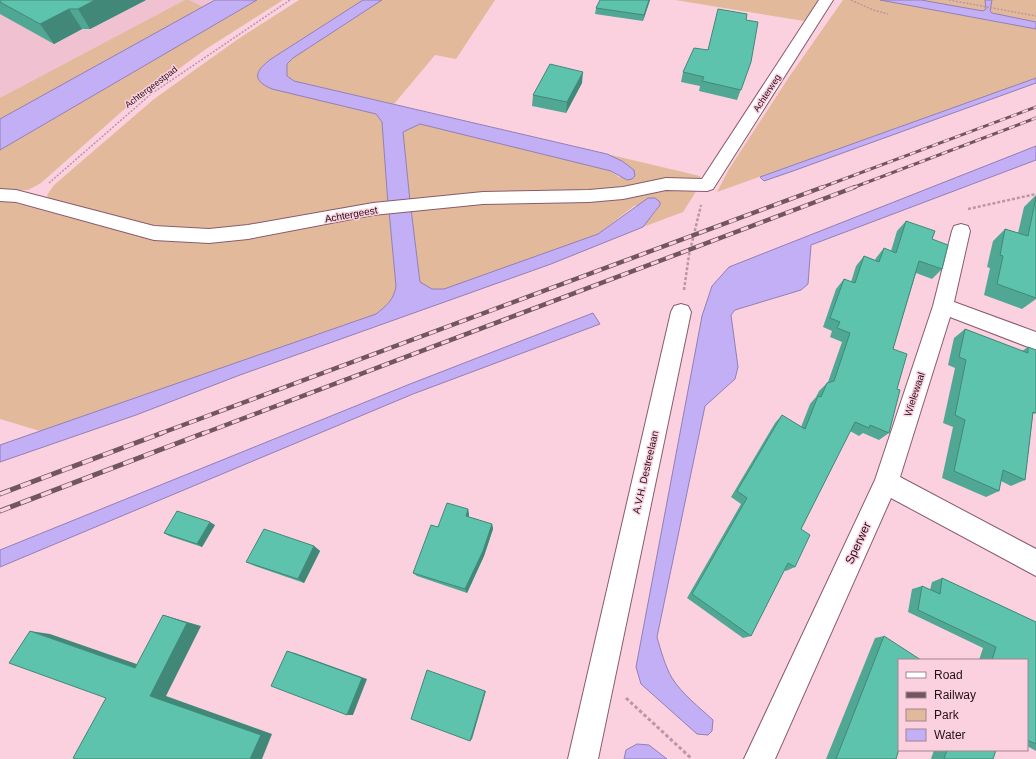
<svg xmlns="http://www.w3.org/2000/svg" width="1036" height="759" font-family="Helvetica,sans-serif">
	<rect width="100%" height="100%" fill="#fcd1df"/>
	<path fill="#f0c1d0" d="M0 0H237L0 132Z"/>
	<g fill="#e3b99c">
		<path d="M185 0H189L203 7 0 119V98Z"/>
		<path d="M257 0H283L206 49 128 106 41 183 28 190H0V150Z"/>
		<path d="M299 0H363L271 59 272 89 376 114 382 122 388 204 234 229 169 230 49 200 47 195 54 185 154 99 238 39Z"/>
		<path d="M382 0H495L456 59 435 55 394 104 294 81 287 76V64L293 58Z"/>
		<path d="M675 0H818L804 21Z"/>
		<path d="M843 0H881L1036 29V78L717 192 729 169 789 77Z"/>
		<path d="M921 0H985L986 10 983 11Z"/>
		<path d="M992 0H1036V22L992 13 990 11Z"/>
		<path d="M420 124 611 171 620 178 622 161 607 154 700 176 701 180 621 190 410 201 403 132Z"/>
		<path d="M659 188 697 190 683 212 643 227C648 220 660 209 660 202L634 206 598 234 444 289H432L420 282 411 209Z"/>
		<path d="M0 199 112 229 154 238 389 211 396 286C394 300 386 306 376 314L40 431 0 419Z"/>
	</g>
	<g fill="#c2aff6" stroke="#927fb3">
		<path d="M215 0H257L0 150V119Z"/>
		<path d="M363 0H382L293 58 287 64V76L294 81 607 154 622 161 634 170 635 176 632 179 627 180 611 171 420 124 403 132 410 201 388 204 382 122 376 114 272 89C251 80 255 71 271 59Z"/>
		<path d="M880 0H921L983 11 986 9 985 0H992L990 11 992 13 1036 22V29Z"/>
		<path d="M1036 78V83L793 171 764 181 760 177Z"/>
		<path d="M1036 146V160L811 245 808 284 801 290 735 310 731 315 738 367 735 379 705 406 657 637C661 651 665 666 672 678 682 694 699 707 713 720L712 731 708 735 697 734 641 684 636 667 702 316 712 286 729 267Z"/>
		<path d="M648 198H655L660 202V205L643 227 551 264 240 375 136 415 0 462V445L376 314C386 306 394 300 396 286L389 211 411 209 420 282 432 289H444L598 234Z"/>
		<path d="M593 313 600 324 413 394 0 567V550L410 384Z"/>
		<path d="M637 744 649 745 667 759H624L626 750Z"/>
	</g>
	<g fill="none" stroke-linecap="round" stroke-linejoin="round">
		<defs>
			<g id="minor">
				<path d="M819 0H833L713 189 707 191 666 190 623 199 589 202 483 204 373 215 248 239 209 243 154 240 16 202 0 201V189L16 190 154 226 209 229 248 225 373 203 483 192 589 190 623 187 666 178 702 179Z"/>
				<path d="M961 224 968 226 970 231 954 302 1036 332V350L950 317 900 477 1036 549V576L891 498 775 759H744L875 480 933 306 952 231 954 226Z"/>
				<path d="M681 304 688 306 691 312 598 759H568L671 312 674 306Z"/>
			</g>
		</defs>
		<use href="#minor" stroke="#895b6b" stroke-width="2"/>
		<g stroke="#ba97a2" stroke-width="1.5" stroke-dasharray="2 1.5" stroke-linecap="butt">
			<path d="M851 0 873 10 888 14"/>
			<path d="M949 0 1036 16"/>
			<path d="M49 183 151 94 290 0"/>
		</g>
		<g stroke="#ba97a2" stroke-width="2.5" stroke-dasharray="3 2" stroke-linecap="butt">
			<path d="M968 209 1036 194"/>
			<path d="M684 290 689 255 701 205"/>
		</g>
		<path stroke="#ba97a2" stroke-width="3" stroke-dasharray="3.5 2.5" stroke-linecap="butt" d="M626 698 692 759"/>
		<use href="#minor" fill="#fff" fill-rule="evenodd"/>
		<defs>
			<g id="rail-far2">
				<path d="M820 188 1036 107"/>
				<path d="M852 188 1036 118"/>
			</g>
			<g id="rail-far1">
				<path d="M159 434 823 187"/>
				<path d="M202 434 855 187"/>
			</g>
			<g id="rail">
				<path d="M0 494 162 433"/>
				<path d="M0 511 204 433"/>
			</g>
		</defs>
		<use href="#rail-far2" stroke="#71555f" stroke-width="3"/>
		<use href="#rail-far1" stroke="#71555f" stroke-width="4.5"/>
		<use href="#rail" stroke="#71555f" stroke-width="5"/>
		<use href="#rail-far2" stroke="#fcd1df" stroke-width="2" stroke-dasharray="6" stroke-linecap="butt"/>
		<use href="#rail-far1" stroke="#fcd1df" stroke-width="3" stroke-dasharray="8" stroke-linecap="butt"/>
		<use href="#rail" stroke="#fcd1df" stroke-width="3.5" stroke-dasharray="11" stroke-linecap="butt"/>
	</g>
	<g fill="#50a894">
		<path d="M0 0H146L90 29H82L54 44 0 14Z"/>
		<path d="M600 0H650L643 21 595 14 596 8Z"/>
		<path d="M746 20 751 62 737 100 699 91 700 86 681 82 683 72 707 50Z"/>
		<path d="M582 83 566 113 532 106 533 95Z"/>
		<path d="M1036 195V299L1022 309 984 295 990 268 987 267 993 241 1005 229 1018 233 1024 207Z"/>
		<path d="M906 221 932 239 942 269 932 279 916 273 893 349 897 389 889 433 879 440 863 433 859 436 850 431 801 529 795 567 786 571 784 570 751 636 743 638 687 598 741 504 731 497 775 423 782 415 801 427 810 404 816 397 819 391 828 382 842 342 830 337 832 331 823 327 836 289 844 279 851 282 856 266 864 256 875 260 876 258 884 248 891 251 897 231Z"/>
		<path d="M965 329 1022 351 1028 347 1036 413 1033 414 1025 480 1011 486 1001 481 999 491 986 497 942 478 953 427 943 423 955 368 948 365 954 338Z"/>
		<path d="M468 509 469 515V517L492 524 493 529 484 556 467 593 417 576 413 573 438 527Z"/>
		<path d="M215 525 202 547 169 536 164 533Z"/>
		<path d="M314 546 320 551 304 583 255 566 246 562Z"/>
		<path d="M942 578 1036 622V751L1027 746V660H979L983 648 908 612 912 589 922 586 930 590 932 582Z"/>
		<path d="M884 636 896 759H826L875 638Z"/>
		<path d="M934 750H996L993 759H931Z"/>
	</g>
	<g fill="#418878">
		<path d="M95 0H146L90 29 78 9Z"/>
		<path d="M649 0H650L643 21 644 15Z"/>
		<path d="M69 9 82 29 54 44 40 24Z"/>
		<path d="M583 72 582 83 566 113 567 102Z"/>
		<path d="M468 509 469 515 467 521 466 516Z"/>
		<path d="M210 522 215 525 202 547 197 544Z"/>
		<path d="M492 524 493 529 484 556 467 593 465 589Z"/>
		<path d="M314 546 320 551 304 583 298 579Z"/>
		<path d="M163 615 177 619 201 626 166 696 272 734 262 759H250L150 696Z"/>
		<path d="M30 631 50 634 151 669 135 668Z"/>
		<path d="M287 651 295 653 367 679 353 715H347Z"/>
		<path d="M485 691H486L472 739 470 741Z"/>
	</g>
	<g fill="#5dc3ac" stroke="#418878">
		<path d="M0 0H95L78 9H69L40 24 0 2Z"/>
		<path d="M600 0H649L644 15 596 8Z"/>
		<path d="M718 9 747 14 746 20 758 22 751 62 741 90 702 81 704 77 683 72 694 48 708 50Z"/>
		<path d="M550 64 583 72 567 102 533 95Z"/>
		<path d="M1036 197V298L997 284 1003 256 1000 255 1005 229 1028 236Z"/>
		<path d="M906 221 935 231 932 239 948 245 942 269 919 261 893 349 907 354 897 389 900 390 889 433 870 425 869 428 855 422 801 529 810 535 795 567 788 563 751 636 692 594 747 498 737 491 782 415 805 429 818 396 821 397 827 383 834 381 850 333 837 328 840 322 830 318 844 279 855 283 864 256 879 262 884 248 896 253Z"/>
		<path d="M965 329 1028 353V347L1036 350V413L1033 412 1025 480 1003 470 999 491 954 471 965 420 955 415 966 360 959 357Z"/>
		<path d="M447 503 468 509 466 516 492 524 483 551 465 589 413 573 431 525 438 527Z"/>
		<path d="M177 511 210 522 197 544 164 533Z"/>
		<path d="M264 529 314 546 298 579 246 562Z"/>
		<path d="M942 578 1036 622V744L1027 740V660H992L996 647 918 610 922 586 940 594Z"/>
		<path d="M163 615 187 623 150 696 261 735 250 759H76L73 758 106 698 9 663 30 631 135 668Z"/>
		<path d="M884 636 921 660H899V749L896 759H836Z"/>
		<path d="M287 651 362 678 347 715 271 686Z"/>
		<path d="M427 670 485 691 470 741 411 719Z"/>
		<path d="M947 750H996L993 759H944Z"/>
	</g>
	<g text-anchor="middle" stroke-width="3" stroke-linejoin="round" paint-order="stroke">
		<g font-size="9" fill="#231017" stroke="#fcd1df">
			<text transform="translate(151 87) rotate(-37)" y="3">Achtergeestpad</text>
			<text transform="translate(767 93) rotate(-57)" y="3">Achterweg</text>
		</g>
		<g font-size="10" fill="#231017" stroke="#fcd1df">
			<text transform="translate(351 214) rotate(-10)" y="4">Achtergeest</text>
			<text transform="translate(914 394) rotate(-72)" y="4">Wielewaal</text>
			<text transform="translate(645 472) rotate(-77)" y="4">A.V.H. Destreelaan</text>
		</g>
		<g font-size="12" fill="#231017" stroke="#fcd1df">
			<text transform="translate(858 543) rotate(-65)" y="4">Sperwer</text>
		</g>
	</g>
	<rect x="898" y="659" width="130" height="92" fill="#fcd1df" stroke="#a5848f"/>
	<rect x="906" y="672" width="20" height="6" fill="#ffffff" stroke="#a5848f"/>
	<text x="934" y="679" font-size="12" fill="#231017">Road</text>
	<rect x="906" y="692" width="20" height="6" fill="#71555f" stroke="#a5848f"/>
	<text x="934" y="699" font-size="12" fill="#231017">Railway</text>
	<rect x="906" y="709" width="20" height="12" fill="#e3b99c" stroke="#a5848f"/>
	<text x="934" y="719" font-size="12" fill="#231017">Park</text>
	<rect x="906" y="729" width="20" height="12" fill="#c2aff6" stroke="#a5848f"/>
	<text x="934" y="739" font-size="12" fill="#231017">Water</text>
</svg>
